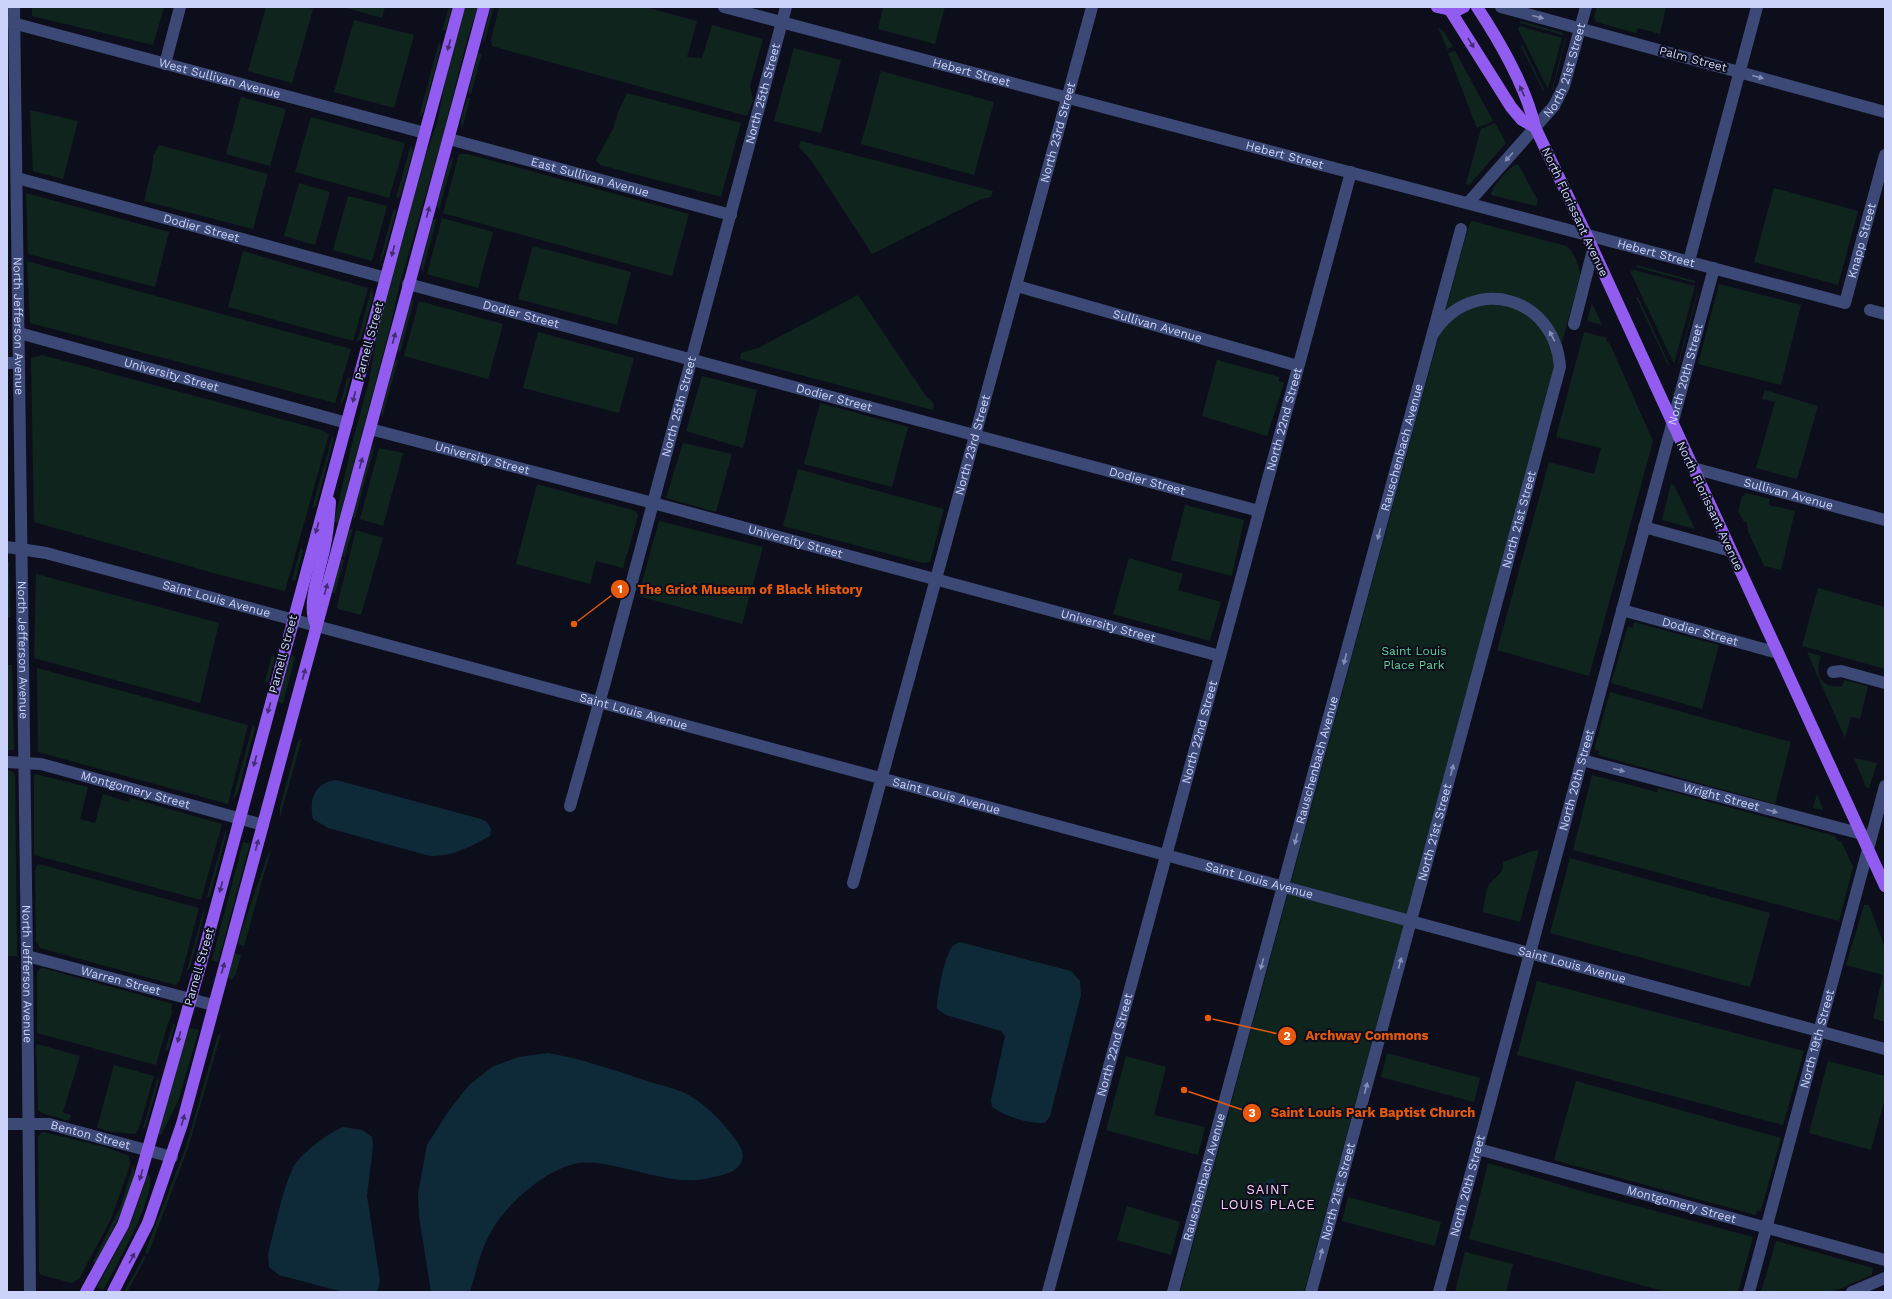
<svg xmlns="http://www.w3.org/2000/svg" width="1892" height="1299" font-family="'Work Sans',sans-serif">
	<rect width="100%" height="100%" fill="#0d0e1b"/>
	<g fill="#10241e">
		<path d="M32 7H164L153 45 32 16Z"/>
		<path d="M266 7H303L313 9 292 83 248 71Z"/>
		<path d="M343 7H385L382 18Z"/>
		<path d="M449 7H452L446 29 442 31Z"/>
		<path d="M465 7H478L467 40 442 139 399 287 390 328 338 523 334 522 353 440 369 381 379 322 424 159 437 123 447 72Z"/>
		<path d="M491 7H494L484 43 483 39Z"/>
		<path d="M499 7H645L697 21 687 57 702 58 712 25 763 39 750 86 753 100 747 116 492 46 491 40Z"/>
		<path d="M883 7H945L935 44 878 29Z"/>
		<path d="M1597 7H1666L1660 34 1638 28 1636 33 1596 22 1594 17Z"/>
		<path d="M354 20 414 35 394 108 334 92Z"/>
		<path d="M1520 21 1563 33V35L1520 23Z"/>
		<path d="M1520 26 1562 38 1548 89 1518 29Z"/>
		<path d="M1438 27 1445 33 1453 47 1447 49Z"/>
		<path d="M1565 39H1566L1553 90H1552Z"/>
		<path d="M439 42 441 46 424 111 419 117Z"/>
		<path d="M1521 46H1523L1544 90 1543 91Z"/>
		<path d="M794 48 841 60 821 133 774 121Z"/>
		<path d="M1455 51 1493 121 1477 128 1448 53Z"/>
		<path d="M482 53 471 94 468 93 478 54Z"/>
		<path d="M881 71 994 102 974 175 861 144Z"/>
		<path d="M627 93 741 123 721 197 600 165 596 160 613 129 619 110Z"/>
		<path d="M241 97 286 109 270 166 226 154Z"/>
		<path d="M467 98H470L462 130 461 120Z"/>
		<path d="M30 110 78 121 63 179 33 171Z"/>
		<path d="M311 117 405 143 389 198 295 172Z"/>
		<path d="M1495 123 1506 143 1469 185 1466 184 1481 129Z"/>
		<path d="M801 141 993 191 991 197 981 199 872 254 811 160 799 147Z"/>
		<path d="M411 144 413 152 400 197 396 198Z"/>
		<path d="M159 145 268 174 253 229 144 201 152 169 153 156Z"/>
		<path d="M459 154H468L689 214 672 276 443 213Z"/>
		<path d="M454 156 439 210 437 205 449 162Z"/>
		<path d="M1518 164 1538 201 1536 206 1491 195C1491 187 1510 165 1518 164Z"/>
		<path d="M299 183 330 192 315 245 284 236Z"/>
		<path d="M1774 188 1858 211 1838 285 1754 262Z"/>
		<path d="M26 193 169 232 155 287 28 254Z"/>
		<path d="M348 196 387 206 372 261 333 250Z"/>
		<path d="M394 208 396 212 384 254 379 263Z"/>
		<path d="M437 218 422 274 421 266 433 220Z"/>
		<path d="M442 218 493 232 478 288 427 274Z"/>
		<path d="M1472 221 1566 246C1574 251 1580 267 1580 276L1304 1292H1180L1467 232 1470 223Z"/>
		<path d="M533 246 631 272 617 325 518 299Z"/>
		<path d="M243 251 368 288 353 341 228 307Z"/>
		<path d="M27 261 351 349 335 403 30 323Z"/>
		<path d="M1637 265 1695 281V283L1636 267Z"/>
		<path d="M1634 270 1695 286 1674 364 1631 273V271Z"/>
		<path d="M1719 284 1801 305 1781 385 1698 364Z"/>
		<path d="M372 287 373 297 361 339 357 342Z"/>
		<path d="M1697 293H1698L1679 364H1678Z"/>
		<path d="M858 295 926 396 934 404 933 410 740 359 741 353 758 348Z"/>
		<path d="M415 297 400 353 398 350 410 304Z"/>
		<path d="M1636 297H1638L1669 364 1668 365Z"/>
		<path d="M419 301 503 324 488 379 404 356Z"/>
		<path d="M1592 303 1602 325 1587 321Z"/>
		<path d="M538 332 634 358 619 413 523 388Z"/>
		<path d="M1584 332 1607 338 1606 341 1610 344 1653 441 1589 676 1497 650 1549 462 1594 474 1601 448 1556 437Z"/>
		<path d="M42 355 322 430 329 434 285 591 217 574 34 522 31 358Z"/>
		<path d="M398 360 382 418 381 412 395 361Z"/>
		<path d="M1217 360 1279 377V381L1284 383 1267 436 1202 416Z"/>
		<path d="M348 376 350 379 345 397 340 406Z"/>
		<path d="M702 376 757 390 743 448 686 431Z"/>
		<path d="M1765 390 1818 406 1797 479 1756 468 1775 402 1762 399Z"/>
		<path d="M820 403 908 427 892 487 804 464Z"/>
		<path d="M333 434V441L316 506 312 508Z"/>
		<path d="M683 443 732 454 716 512 666 498Z"/>
		<path d="M375 444 355 518 352 515 370 452Z"/>
		<path d="M379 448 403 453 383 526 360 519Z"/>
		<path d="M798 469 944 509 930 562 923 563 783 526Z"/>
		<path d="M537 484 636 511 638 516 623 568 596 561 590 584 516 564Z"/>
		<path d="M1671 484 1674 485 1695 529 1662 520Z"/>
		<path d="M1746 493 1770 499 1769 505 1795 511 1781 570 1764 566 1747 529 1748 528 1746 522H1744L1738 511 1742 497Z"/>
		<path d="M1185 505 1244 520 1232 576 1171 560Z"/>
		<path d="M659 521 763 547 742 624 638 596Z"/>
		<path d="M353 528 345 557 342 556 349 530Z"/>
		<path d="M356 530 383 538 361 615 338 609 337 606Z"/>
		<path d="M301 547 303 551 295 581 292 580Z"/>
		<path d="M1129 558 1183 574 1178 590 1221 602 1210 641 1113 614Z"/>
		<path d="M341 559 344 560 335 593H332Z"/>
		<path d="M7 562H9L10 617H7Z"/>
		<path d="M36 574 219 623 200 703 34 658Z"/>
		<path d="M1818 588 1885 607V669L1802 646Z"/>
		<path d="M1634 622 1719 645 1702 709 1611 683 1628 626 1633 628Z"/>
		<path d="M1807 652 1821 656C1814 675 1821 689 1842 686L1844 680 1868 686 1860 719 1851 717 1845 738Z"/>
		<path d="M272 655 275 658 268 683 265 682Z"/>
		<path d="M292 655 295 657 283 704 277 702 287 664Z"/>
		<path d="M7 665H12L14 750H7Z"/>
		<path d="M37 668 248 725 228 804 38 752Z"/>
		<path d="M1610 692 1791 742 1775 804 1598 755 1599 751 1594 749Z"/>
		<path d="M253 724 255 728 238 792 232 802Z"/>
		<path d="M302 738 280 817V807L298 741Z"/>
		<path d="M1854 758 1877 763 1869 788 1866 787Z"/>
		<path d="M7 770 13 772 15 776 17 956H7Z"/>
		<path d="M35 774 88 787 80 819 95 823 103 794 128 802 130 798 222 824 201 900 34 855V778Z"/>
		<path d="M1592 775 1657 792 1658 788 1835 836 1838 842 1841 841 1853 867 1839 921 1573 850Z"/>
		<path d="M1817 794 1823 809 1822 810 1813 808Z"/>
		<path d="M226 829V836L210 896 206 899Z"/>
		<path d="M243 842 250 844 246 858 218 962 212 960Z"/>
		<path d="M271 849 244 946 237 944 267 857Z"/>
		<path d="M1539 850 1520 922 1483 912C1484 904 1485 895 1488 887 1492 877 1505 876 1503 862L1533 851Z"/>
		<path d="M1570 858 1770 913 1750 987 1550 933Z"/>
		<path d="M39 864 199 908 180 980 175 985 40 948 36 941 35 871 37 865Z"/>
		<path d="M1864 905H1869L1885 948V1022L1873 1018 1883 975 1846 965Z"/>
		<path d="M204 909V915L190 968 187 970Z"/>
		<path d="M234 953 241 955 236 974 231 980 228 977Z"/>
		<path d="M43 968 173 1004 171 1007 172 1013 167 1026 156 1065 37 1033V974L39 969Z"/>
		<path d="M1537 981 1804 1051 1783 1125 1517 1055Z"/>
		<path d="M173 1024H175L168 1051 165 1050Z"/>
		<path d="M190 1028 199 1030 178 1101 161 1135 158 1134 186 1036Z"/>
		<path d="M221 1034 188 1148 148 1254 145 1252 186 1147 218 1035Z"/>
		<path d="M38 1044 80 1056 63 1112 71 1115 69 1121 42 1113 38 1110 36 1045Z"/>
		<path d="M1387 1053 1480 1078 1474 1102 1381 1077Z"/>
		<path d="M1126 1056 1166 1067 1154 1115 1205 1127 1198 1155 1106 1130Z"/>
		<path d="M1828 1061 1885 1076V1098L1871 1150 1809 1133Z"/>
		<path d="M114 1065 154 1076 139 1128 135 1134 112 1132 97 1128Z"/>
		<path d="M158 1076 159 1080 146 1125 144 1129 143 1128Z"/>
		<path d="M1576 1081 1781 1138 1761 1211 1757 1210 1756 1215 1554 1160Z"/>
		<path d="M43 1132 105 1147 129 1156 130 1165 111 1219 79 1279 72 1283 41 1275 39 1272 38 1136Z"/>
		<path d="M1488 1163 1588 1193 1753 1237 1738 1292H1667L1469 1239Z"/>
		<path d="M133 1166C142 1176 103 1250 96 1263L93 1262 121 1205Z"/>
		<path d="M148 1173C161 1189 113 1272 103 1290L97 1287 129 1228Z"/>
		<path d="M1348 1197 1441 1222 1435 1246 1342 1221Z"/>
		<path d="M1127 1206 1180 1222 1171 1255 1117 1240Z"/>
		<path d="M1776 1241 1873 1268 1872 1275 1832 1292H1761Z"/>
		<path d="M1465 1252 1513 1264 1506 1292H1455Z"/>
		<path d="M144 1256 146 1257 127 1292H124Z"/>
	</g>
	<g fill="#0e2a38">
		<path d="M336 780 481 819 487 822 491 829 490 836C471 846 453 857 430 856L328 828 313 819C309 799 314 783 336 780Z"/>
		<path d="M960 942 1071 971 1080 981 1081 995 1050 1116 1045 1123C1028 1124 1007 1117 992 1107L991 1100 1005 1036 1001 1031 946 1015 937 1009C937 996 944 958 952 947 953 945 957 943 960 942Z"/>
		<path d="M548 1053C582 1059 614 1070 647 1081 659 1085 675 1088 687 1094 706 1105 722 1121 735 1139 742 1147 747 1159 737 1168 730 1174 718 1176 709 1178 681 1185 651 1174 623 1168 610 1165 593 1161 578 1163 548 1168 507 1203 492 1230 481 1248 476 1272 470 1292H431L419 1216 418 1194 427 1145 450 1109 469 1085 492 1067 519 1057Z"/>
		<path d="M343 1127 362 1130 372 1137 373 1146 367 1196 380 1281 377 1292H343L279 1275 269 1267 268 1254C275 1228 281 1195 292 1170 298 1155 328 1133 343 1127Z"/>
		<path d="M1268 1179H1274L1276 1186H1278L1272 1209 1263 1213 1260 1211 1259 1206 1257 1205 1264 1182 1266 1183Z"/>
	</g>
	<g fill="none" stroke-linecap="round" stroke-linejoin="round">
		<g stroke="#3c4976" stroke-width="12">
			<path id="s1" d="M14 7 27 956 30 1292"/>
			<path id="s2" d="M724 7 1845 303 1885 155"/>
			<path d="M1501 7 1885 112"/>
			<path id="s3" d="M9 22 425 133"/>
			<path d="M165 64 180 7"/>
			<path id="s4" d="M449 139 731 215"/>
			<path id="s5" d="M17 178 386 278"/>
			<path id="s6" d="M1468 203 1554 106 1564 86 1586 7"/>
			<path d="M1689 261 1757 7"/>
			<path id="s7" d="M408 284 1259 511"/>
			<path id="s8" d="M1017 286 1298 366"/>
			<path d="M1870 310 1885 314"/>
			<path d="M1574 324 1593 250"/>
			<path id="s9" d="M19 333 347 423"/>
			<path d="M7 363H19"/>
			<path id="s10" d="M370 429 653 503 1220 656"/>
			<path id="s11" d="M1693 468 1885 520"/>
			<path d="M1644 527 1731 551"/>
			<path id="s12" d="M7 547 46 553 1885 1049"/>
			<path id="s13" d="M1622 610 1778 653"/>
			<path d="M1833 672 1841 671 1885 683"/>
			<path id="s14" d="M1582 760 1862 834"/>
			<path id="s15" d="M7 762 41 764 263 825"/>
			<path id="s16" d="M570 806 605 682 786 7"/>
			<path id="s17" d="M853 883 1092 7"/>
			<path id="s18" d="M27 956 213 1005"/>
			<path id="s19" d="M7 1124H49L172 1157"/>
			<path id="s20" d="M1478 1149 1885 1260"/>
			<path id="s21" d="M1048 1292 1351 172"/>
			<path id="s22" d="M1173 1292 1461 229"/>
			<path id="s23" d="M1311 1292 1560 367C1555 296 1472 273 1433 334"/>
			<path id="s24" d="M1439 1292 1714 268"/>
			<path id="s25" d="M1749 1292 1885 786"/>
			<path d="M1852 1292 1885 1278"/>
		</g>
		<g stroke="#925cf0" stroke-width="12">
			<path d="M1437 7 1456 11 1464 7"/>
			<path d="M1448 7 1511 107 1522 120 1535 127"/>
			<path d="M1477 7C1500 42 1526 87 1535 127L1586 234 1885 886"/>
			<path d="M316 625C306 604 321 568 325 545 328 531 329 516 330 502"/>
			<path d="M86 1292 123 1225 140 1177 199 970 459 7"/>
			<path d="M113 1292 148 1223 182 1124 484 7"/>
		</g>
	</g>
	<defs><path id="oneway-solid" d="M-6-.8H1V-3.2L6.5 0L1 3.2V.8H-6Z"/></defs>
	<g fill="#848eb8">
		<use href="#oneway-solid" transform="translate(1538 17) rotate(15)"/>
		<use href="#oneway-solid" transform="translate(1758 77) rotate(15)"/>
		<use href="#oneway-solid" transform="translate(1509 157) rotate(132)"/>
		<use href="#oneway-solid" transform="translate(1552 336) rotate(-117)"/>
		<use href="#oneway-solid" transform="translate(1379 534) rotate(105)"/>
		<use href="#oneway-solid" transform="translate(1345 659) rotate(105)"/>
		<use href="#oneway-solid" transform="translate(1452 770) rotate(-75)"/>
		<use href="#oneway-solid" transform="translate(1619 770) rotate(15)"/>
		<use href="#oneway-solid" transform="translate(1772 811) rotate(15)"/>
		<use href="#oneway-solid" transform="translate(1296 839) rotate(105)"/>
		<use href="#oneway-solid" transform="translate(1400 963) rotate(-75)"/>
		<use href="#oneway-solid" transform="translate(1262 964) rotate(105)"/>
		<use href="#oneway-solid" transform="translate(1366 1088) rotate(-75)"/>
		<use href="#oneway-solid" transform="translate(1321 1254) rotate(-75)"/>
	</g>
	<g fill="#422d70">
		<use href="#oneway-solid" transform="translate(1471 43) rotate(58)"/>
		<use href="#oneway-solid" transform="translate(449 45) rotate(105)"/>
		<use href="#oneway-solid" transform="translate(1522 91) rotate(-115)"/>
		<use href="#oneway-solid" transform="translate(428 212) rotate(-75)"/>
		<use href="#oneway-solid" transform="translate(393 251) rotate(105)"/>
		<use href="#oneway-solid" transform="translate(394 338) rotate(-75)"/>
		<use href="#oneway-solid" transform="translate(354 397) rotate(104)"/>
		<use href="#oneway-solid" transform="translate(361 463) rotate(-75)"/>
		<use href="#oneway-solid" transform="translate(317 528) rotate(106)"/>
		<use href="#oneway-solid" transform="translate(326 589) rotate(-75)"/>
		<use href="#oneway-solid" transform="translate(304 674) rotate(-75)"/>
		<use href="#oneway-solid" transform="translate(269 708) rotate(105)"/>
		<use href="#oneway-solid" transform="translate(255 761) rotate(105)"/>
		<use href="#oneway-solid" transform="translate(257 845) rotate(-75)"/>
		<use href="#oneway-solid" transform="translate(221 887) rotate(105)"/>
		<use href="#oneway-solid" transform="translate(223 968) rotate(-74)"/>
		<use href="#oneway-solid" transform="translate(179 1037) rotate(106)"/>
		<use href="#oneway-solid" transform="translate(183 1120) rotate(-74)"/>
		<use href="#oneway-solid" transform="translate(141 1175) rotate(106)"/>
		<use href="#oneway-solid" transform="translate(132 1258) rotate(-62)"/>
	</g>
	<g text-anchor="middle" stroke-width="4" stroke-linejoin="round" paint-order="stroke">
		<g font-size="12" fill="#cbd3fa" stroke="#0d0e1b">
			<text transform="translate(1693 59) rotate(15)" y="4">Palm Street</text>
			<text dy="4" stroke="none"><textPath href="#s6" startOffset="167">North 21st Street</textPath></text>
			<text dy="4" stroke="none"><textPath href="#s2" startOffset="256">Hebert Street</textPath></text>
			<text dy="4" stroke="none"><textPath href="#s3" startOffset="218">West Sullivan Avenue</textPath></text>
			<text dy="4" stroke="none"><textPath href="#s16" startOffset="738">North 25th Street</textPath></text>
			<text dy="4" stroke="none"><textPath href="#s17" startOffset="778">North 23rd Street</textPath></text>
			<text dy="4" stroke="none"><textPath href="#s2" startOffset="580">Hebert Street</textPath></text>
			<text dy="4" stroke="none"><textPath href="#s4" startOffset="146">East Sullivan Avenue</textPath></text>
			<text transform="translate(1575 212) rotate(65)" y="4">North Florissant Avenue</text>
			<text dy="4" stroke="none"><textPath href="#s5" startOffset="191">Dodier Street</textPath></text>
			<text dy="4" stroke="none"><textPath href="#s2" startOffset="1224">Knapp Street</textPath></text>
			<text dy="4" stroke="none"><textPath href="#s2" startOffset="964">Hebert Street</textPath></text>
			<text dy="4" stroke="none"><textPath href="#s7" startOffset="117">Dodier Street</textPath></text>
			<text dy="4" stroke="none"><textPath href="#s1" startOffset="319">North Jefferson Avenue</textPath></text>
			<text dy="4" stroke="none"><textPath href="#s8" startOffset="146">Sullivan Avenue</textPath></text>
			<text transform="translate(369 341) rotate(-75)" y="4">Parnell Street</text>
			<text dy="4" stroke="none"><textPath href="#s24" startOffset="950">North 20th Street</textPath></text>
			<text dy="4" stroke="none"><textPath href="#s9" startOffset="158">University Street</textPath></text>
			<text dy="4" stroke="none"><textPath href="#s7" startOffset="441">Dodier Street</textPath></text>
			<text dy="4" stroke="none"><textPath href="#s16" startOffset="414">North 25th Street</textPath></text>
			<text dy="4" stroke="none"><textPath href="#s21" startOffset="904">North 22nd Street</textPath></text>
			<text dy="4" stroke="none"><textPath href="#s17" startOffset="454">North 23rd Street</textPath></text>
			<text dy="4" stroke="none"><textPath href="#s22" startOffset="875">Rauschenbach Avenue</textPath></text>
			<text dy="4" stroke="none"><textPath href="#s10" startOffset="116">University Street</textPath></text>
			<text dy="4" stroke="none"><textPath href="#s7" startOffset="765">Dodier Street</textPath></text>
			<text dy="4" stroke="none"><textPath href="#s11" startOffset="99">Sullivan Avenue</textPath></text>
			<text transform="translate(1710 506) rotate(65)" y="4">North Florissant Avenue</text>
			<text dy="4" stroke="none"><textPath href="#s23" startOffset="800">North 21st Street</textPath></text>
			<text dy="4" stroke="none"><textPath href="#s10" startOffset="440">University Street</textPath></text>
			<text dy="4" stroke="none"><textPath href="#s12" startOffset="216">Saint Louis Avenue</textPath></text>
			<text dy="4" stroke="none"><textPath href="#s10" startOffset="764">University Street</textPath></text>
			<text dy="4" stroke="none"><textPath href="#s13" startOffset="81">Dodier Street</textPath></text>
			<text dy="4" stroke="none"><textPath href="#s1" startOffset="643">North Jefferson Avenue</textPath></text>
			<text transform="translate(283 654) rotate(-75)" y="4">Parnell Street</text>
			<text dy="4" stroke="none"><textPath href="#s12" startOffset="648">Saint Louis Avenue</textPath></text>
			<text dy="4" stroke="none"><textPath href="#s21" startOffset="580">North 22nd Street</textPath></text>
			<text dy="4" stroke="none"><textPath href="#s22" startOffset="551">Rauschenbach Avenue</textPath></text>
			<text dy="4" stroke="none"><textPath href="#s24" startOffset="530">North 20th Street</textPath></text>
			<text dy="4" stroke="none"><textPath href="#s15" startOffset="132">Montgomery Street</textPath></text>
			<text dy="4" stroke="none"><textPath href="#s12" startOffset="972">Saint Louis Avenue</textPath></text>
			<text dy="4" stroke="none"><textPath href="#s14" startOffset="144">Wright Street</textPath></text>
			<text dy="4" stroke="none"><textPath href="#s23" startOffset="476">North 21st Street</textPath></text>
			<text dy="4" stroke="none"><textPath href="#s12" startOffset="1296">Saint Louis Avenue</textPath></text>
			<text dy="4" stroke="none"><textPath href="#s12" startOffset="1620">Saint Louis Avenue</textPath></text>
			<text transform="translate(199 967) rotate(-74)" y="4">Parnell Street</text>
			<text dy="4" stroke="none"><textPath href="#s1" startOffset="967">North Jefferson Avenue</textPath></text>
			<text dy="4" stroke="none"><textPath href="#s18" startOffset="97">Warren Street</textPath></text>
			<text dy="4" stroke="none"><textPath href="#s25" startOffset="262">North 19th Street</textPath></text>
			<text dy="4" stroke="none"><textPath href="#s21" startOffset="256">North 22nd Street</textPath></text>
			<text dy="4" stroke="none"><textPath href="#s19" startOffset="85">Benton Street</textPath></text>
			<text dy="4" stroke="none"><textPath href="#s22" startOffset="119">Rauschenbach Avenue</textPath></text>
			<text dy="4" stroke="none"><textPath href="#s24" startOffset="110">North 20th Street</textPath></text>
			<text dy="4" stroke="none"><textPath href="#s23" startOffset="104">North 21st Street</textPath></text>
			<text dy="4" stroke="none"><textPath href="#s20" startOffset="211">Montgomery Street</textPath></text>
		</g>
		<g font-size="12" fill="#5fd297" stroke="#0d0e1b">
			<text x="1414" y="655">Saint Louis<tspan x="1414" dy="14">Place Park</tspan></text>
		</g>
		<g font-size="13" letter-spacing="1" fill="#fbcdf6" stroke="#0d0e1b">
			<text x="1268" y="1194">SAINT<tspan x="1268" dy="15">LOUIS PLACE</tspan></text>
		</g>
	</g>
	<path fill="none" stroke="#e8590c" stroke-width="1.5" d="M574 624L620 589M1208 1018L1287 1036M1184 1090L1252 1113"/>
	<g fill="#e8590c" stroke="#0d0e1b" stroke-width="1.5">
		<circle cx="574" cy="624" r="4"/>
		<circle cx="1208" cy="1018" r="4"/>
		<circle cx="1184" cy="1090" r="4"/>
		<circle cx="620" cy="589" r="10"/>
		<circle cx="1287" cy="1036" r="10"/>
		<circle cx="1252" cy="1113" r="10"/>
	</g>
	<g font-size="12" text-anchor="middle" font-weight="bold" fill="#fff">
		<text x="620" y="593">1</text>
		<text x="1287" y="1040">2</text>
		<text x="1252" y="1117">3</text>
	</g>
	<g font-size="13" text-anchor="middle" font-weight="bold" fill="#e8590c" stroke="#0d0e1b" stroke-width="4" stroke-linejoin="round" paint-order="stroke">
		<text x="750" y="594">The Griot Museum of Black History</text>
		<text x="1367" y="1040">Archway Commons</text>
		<text x="1373" y="1117">Saint Louis Park Baptist Church</text>
	</g>
	<rect width="1892" height="1299" fill="none" stroke="#cbd3fa" stroke-width="16"/>
</svg>
